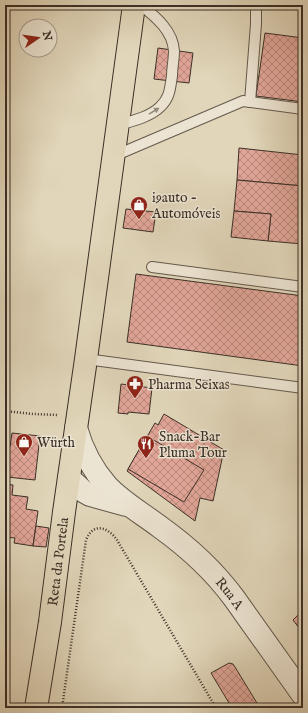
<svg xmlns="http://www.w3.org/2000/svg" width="308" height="713" font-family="'IM FELL English',serif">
	<defs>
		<pattern id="building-cross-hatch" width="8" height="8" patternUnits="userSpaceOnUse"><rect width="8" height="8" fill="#e2a699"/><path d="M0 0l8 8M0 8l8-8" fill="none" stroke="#b8887d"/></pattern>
	</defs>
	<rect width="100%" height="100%" fill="#e1d6ba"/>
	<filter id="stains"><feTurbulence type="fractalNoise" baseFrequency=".005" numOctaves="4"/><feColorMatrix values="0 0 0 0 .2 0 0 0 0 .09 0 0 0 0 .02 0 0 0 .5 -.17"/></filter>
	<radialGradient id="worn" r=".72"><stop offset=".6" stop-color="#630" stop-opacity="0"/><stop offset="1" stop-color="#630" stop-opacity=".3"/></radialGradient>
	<g fill="url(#building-cross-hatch)" stroke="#3b2f27">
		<path d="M265 33 303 38V102L256 96Z"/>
		<path d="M158 48 193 53 189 83 154 79Z"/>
		<path d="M239 148 303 155V186L237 180Z"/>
		<path d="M237 180 303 186V244L268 241 271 214 234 211Z"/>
		<path d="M126 209 156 212 153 232 123 228Z"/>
		<path d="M234 211 271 214 268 241 231 237Z"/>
		<path d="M136 274 303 296V366L127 342Z"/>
		<path d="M121 384 152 388 149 414 128 412V414L118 413Z"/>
		<path d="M164 414 224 450 213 501 200 498 195 521 127 471 155 423 158 425Z"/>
		<path d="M12 433 40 436 35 480 7 477 8 469H5V446L10 447Z"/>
		<path d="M147 436 204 470 184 502 128 469Z"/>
		<path d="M5 484 13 485 12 495 28 497 26 509 38 511 33 546 14 543 15 538 5 537Z"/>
		<path d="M36 526 49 528 46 547 33 546Z"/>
		<path d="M303 610V633L293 620Z"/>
		<path d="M229 663 233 664 235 667 260 708H232L211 673Z"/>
	</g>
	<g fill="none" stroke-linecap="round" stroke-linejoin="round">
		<defs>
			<g id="service">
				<path d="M250 102 256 24V5"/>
				<path d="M118 125C132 121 150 117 160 107 170 98 170 88 172 76 172 68 174 59 174 51 173 31 156 17 141 5"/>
				<path d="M114 156 243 101 303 109"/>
				<path d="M152 267 303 287"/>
				<path d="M86 359 303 388"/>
			</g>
			<g id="tertiary">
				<path id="s1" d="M76 428C82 449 92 469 107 486 122 502 143 514 160 527 188 547 214 571 234 598L303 695"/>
				<path d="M69 478 83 491 90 495 126 505"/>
			</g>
			<g id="primary">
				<path id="s2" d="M36 708 50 622 64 512 86 359 134 5"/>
			</g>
		</defs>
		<use href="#service" stroke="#64594c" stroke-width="12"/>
		<use href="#tertiary" stroke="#64594c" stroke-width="24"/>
		<use href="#primary" stroke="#3b2f27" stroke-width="24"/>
		<g stroke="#3b2f27" stroke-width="2.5" stroke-dasharray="1 2" stroke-linecap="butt">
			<path d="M5 411 33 414 58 415"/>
			<path d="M62 708 86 540C93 522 108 527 117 540L216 708"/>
		</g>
		<use href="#service" stroke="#ece4d2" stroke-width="10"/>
		<use href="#tertiary" stroke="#ece4d2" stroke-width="22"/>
		<use href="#primary" stroke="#e1d6ba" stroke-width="22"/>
	</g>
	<defs><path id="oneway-solid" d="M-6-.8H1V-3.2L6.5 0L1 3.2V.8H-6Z"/></defs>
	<use fill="#948a7c" href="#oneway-solid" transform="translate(154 111) rotate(-31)"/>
	<defs>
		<symbol id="shop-pin" viewBox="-11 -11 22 30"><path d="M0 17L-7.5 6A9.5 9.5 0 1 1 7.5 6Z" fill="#8f2418" stroke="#ece4d2"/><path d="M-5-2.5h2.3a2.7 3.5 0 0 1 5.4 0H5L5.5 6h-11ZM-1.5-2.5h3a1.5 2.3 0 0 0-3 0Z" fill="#fff"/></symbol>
		<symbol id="pharmacy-pin" viewBox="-11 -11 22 30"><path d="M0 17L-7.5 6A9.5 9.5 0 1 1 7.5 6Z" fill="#8f2418" stroke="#ece4d2"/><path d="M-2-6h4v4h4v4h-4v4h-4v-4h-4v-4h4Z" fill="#fff"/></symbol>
		<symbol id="restaurant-pin" viewBox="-11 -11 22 30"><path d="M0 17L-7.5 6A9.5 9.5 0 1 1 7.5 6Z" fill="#8f2418" stroke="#ece4d2"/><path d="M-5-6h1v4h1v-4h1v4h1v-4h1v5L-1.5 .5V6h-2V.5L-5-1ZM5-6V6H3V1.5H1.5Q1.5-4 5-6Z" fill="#fff"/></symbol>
	</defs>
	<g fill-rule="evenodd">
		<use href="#shop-pin" x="129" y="195" width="20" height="27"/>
		<use href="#pharmacy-pin" x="125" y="374" width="20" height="27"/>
		<use href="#shop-pin" x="14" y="432" width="20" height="27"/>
		<use href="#restaurant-pin" x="136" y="434" width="20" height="27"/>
	</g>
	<g text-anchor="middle" stroke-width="3" stroke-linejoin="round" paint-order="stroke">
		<g font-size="14" fill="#3b2f27" stroke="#ece4d2" text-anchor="start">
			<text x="152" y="202">i9auto -<tspan x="152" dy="16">Automóveis</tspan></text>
			<text x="148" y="389">Pharma Seixas</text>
			<text x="159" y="441">Snack-Bar<tspan x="159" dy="16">Pluma Tour</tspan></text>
			<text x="37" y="447">Würth</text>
		</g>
		<g font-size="14" fill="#3b2f27" stroke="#ece4d2">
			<text dy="5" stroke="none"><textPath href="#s2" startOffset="148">Reta da Portela</textPath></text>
			<text dy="5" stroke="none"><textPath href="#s1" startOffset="230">Rua A</textPath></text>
		</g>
	</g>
	<rect width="308" height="713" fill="none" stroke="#e1d6ba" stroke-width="20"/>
	<rect x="6" y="6" width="296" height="701" fill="none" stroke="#3b2f27" stroke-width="2"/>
	<rect x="10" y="10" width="288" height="693" fill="none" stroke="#3b2f27"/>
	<g transform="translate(38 38) rotate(77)"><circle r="19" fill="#ece4d2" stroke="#a59c8e"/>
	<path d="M0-3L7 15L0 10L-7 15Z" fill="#8f2418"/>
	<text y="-6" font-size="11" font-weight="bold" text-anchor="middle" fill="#3b2f27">N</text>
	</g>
	<rect width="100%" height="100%" filter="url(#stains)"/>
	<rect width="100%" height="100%" fill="url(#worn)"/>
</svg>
